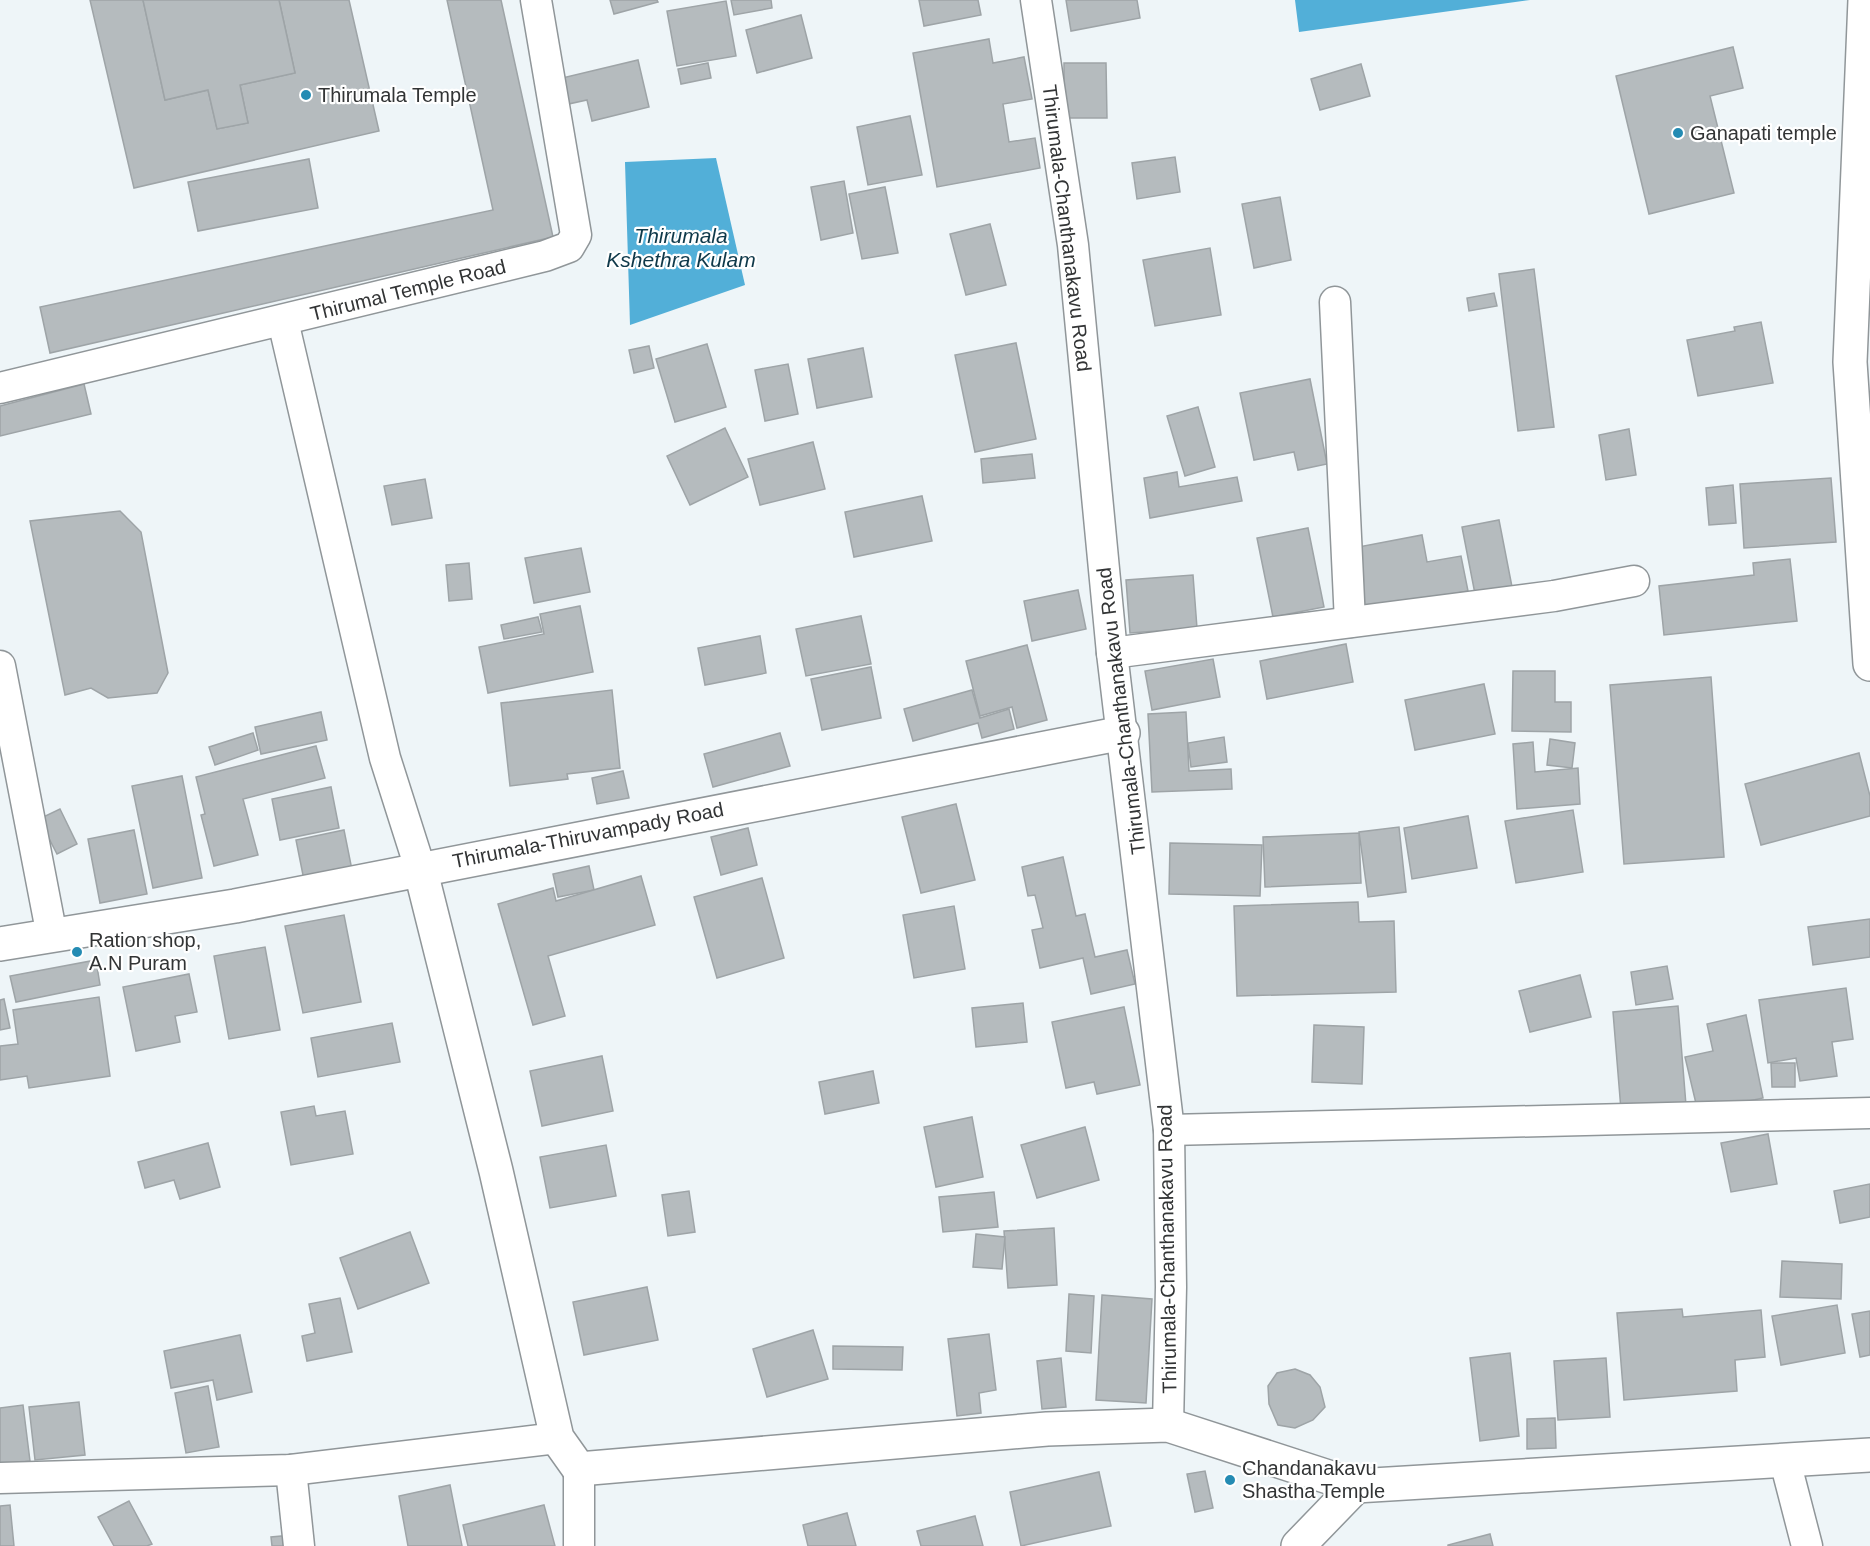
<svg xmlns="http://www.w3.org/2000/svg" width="1870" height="1546" font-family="Helvetica,sans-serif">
	<rect width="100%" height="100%" fill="#eef5f8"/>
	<g fill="#52afd8">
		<path d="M1295 0H1530L1299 32Z"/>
		<path d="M716 158 745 285 630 325 625 162Z"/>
	</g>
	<g fill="#b5bbbe" stroke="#9ea4a7" stroke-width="1.5">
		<path d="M90 0H143L165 100 208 90 217 129 248 123 240 85 295 73 279 0H349L379 131 134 188Z"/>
		<path d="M143 0H279L295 73 240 85 248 123 217 129 208 90 165 100Z"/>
		<path d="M447 0H501L553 237 50 353 40 307 493 210Z"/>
		<path d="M610 0H657L658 2 614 14Z"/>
		<path d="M731 0H771L772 8 734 15Z"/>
		<path d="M919 0H978L981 15 924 26Z"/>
		<path d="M1066 0H1137L1140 18 1071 31Z"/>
		<path d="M726 1 736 56 677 66 667 11Z"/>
		<path d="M801 15 812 58 757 73 746 30Z"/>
		<path d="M989 39 993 63 1024 57 1032 99 1003 104 1009 142 1035 138 1040 168 937 187 913 53Z"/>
		<path d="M1733 47 1743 88 1710 96 1734 193 1649 214 1616 76Z"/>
		<path d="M638 60 649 107 592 121 587 100 564 105 558 79Z"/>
		<path d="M708 63 711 78 681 84 678 69Z"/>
		<path d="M1064 63H1106L1107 118H1064Z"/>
		<path d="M1361 64 1370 96 1320 110 1311 79Z"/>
		<path d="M910 116 922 175 868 185 857 127Z"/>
		<path d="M1175 157 1180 192 1137 199 1132 163Z"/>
		<path d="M309 159 318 208 198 231 188 182Z"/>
		<path d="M844 181 853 233 821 240 811 187Z"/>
		<path d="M885 187 898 253 862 259 849 194Z"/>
		<path d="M1280 197 1291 260 1254 268 1242 204Z"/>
		<path d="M990 224 1006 285 966 295 950 234Z"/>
		<path d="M1210 248 1221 315 1155 326 1143 260Z"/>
		<path d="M1534 269 1554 427 1518 431 1499 274Z"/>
		<path d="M1494 293 1497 306 1469 311 1467 298Z"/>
		<path d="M1761 322 1773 383 1698 396 1687 340 1735 331 1734 327Z"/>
		<path d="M1016 343 1036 439 975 452 955 355Z"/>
		<path d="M707 344 726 407 675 422 656 359Z"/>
		<path d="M649 346 654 368 634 373 629 350Z"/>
		<path d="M863 348 872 397 817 408 808 359Z"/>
		<path d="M788 364 798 414 765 421 755 370Z"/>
		<path d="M1310 379 1327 464 1298 470 1294 452 1254 460 1240 393Z"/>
		<path d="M84 384 91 414 0 436V406Z"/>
		<path d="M1198 407 1215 467 1185 476 1167 416Z"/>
		<path d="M725 428 748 477 690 505 667 456Z"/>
		<path d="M1629 429 1636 475 1606 480 1599 435Z"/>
		<path d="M813 442 825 489 760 505 748 459Z"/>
		<path d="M1032 454 1035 478 983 483 981 459Z"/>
		<path d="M1177 472 1179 487 1237 477 1242 501 1150 518 1144 478Z"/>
		<path d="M1831 478 1836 542 1744 548 1740 484Z"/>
		<path d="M425 479 432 518 392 525 384 486Z"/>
		<path d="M1733 485 1736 523 1709 525 1706 488Z"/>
		<path d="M922 496 932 541 854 557 845 512Z"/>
		<path d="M120 511 141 532 168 673 157 693 108 698 91 688 65 695 30 521Z"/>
		<path d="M1499 520 1513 592 1476 599 1462 527Z"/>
		<path d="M1308 528 1324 607 1273 617 1257 538Z"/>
		<path d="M1422 535 1427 562 1461 556 1468 591 1364 610 1353 548Z"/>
		<path d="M581 548 590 592 534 603 525 558Z"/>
		<path d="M1790 559 1797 621 1664 635 1659 586 1754 575 1753 563Z"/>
		<path d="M469 563 472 599 449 601 446 565Z"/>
		<path d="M1193 575 1197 628 1130 633 1126 580Z"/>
		<path d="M1078 590 1086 629 1032 641 1024 601Z"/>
		<path d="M580 606 593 672 488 693 479 647 544 634 540 614Z"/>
		<path d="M861 616 871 664 806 676 796 629Z"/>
		<path d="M538 617 542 632 504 639 501 625Z"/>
		<path d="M760 636 766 673 705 685 698 648Z"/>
		<path d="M1346 644 1353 682 1267 699 1260 661Z"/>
		<path d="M1027 645 1047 720 1017 728 1012 707 980 716 966 661Z"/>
		<path d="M1213 659 1220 697 1152 710 1145 671Z"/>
		<path d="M871 667 881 718 822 730 811 679Z"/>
		<path d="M1513 671H1555V702H1571V732L1512 731Z"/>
		<path d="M1711 677 1724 857 1624 864 1610 685Z"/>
		<path d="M1484 684 1495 734 1415 750 1405 700Z"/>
		<path d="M612 690 620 768 567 774 568 779 510 786 501 703Z"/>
		<path d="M972 690 980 718 1009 709 1014 729 982 738 978 723 913 741 904 709Z"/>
		<path d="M321 712 327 740 261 754 255 727Z"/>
		<path d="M1186 712 1189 771 1231 769 1232 789 1152 792 1148 714Z"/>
		<path d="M253 733 258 750 215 765 209 747Z"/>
		<path d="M780 733 790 766 713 787 704 754Z"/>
		<path d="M1224 737 1227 762 1191 767 1188 743Z"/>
		<path d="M1550 739 1575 743 1572 768 1547 765Z"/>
		<path d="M1533 742 1535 772 1578 768 1580 804 1517 809 1513 744Z"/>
		<path d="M316 746 325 778 243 799 258 855 214 866 201 815 205 814 196 777Z"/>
		<path d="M1859 753 1870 796V816L1761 845 1745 784Z"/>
		<path d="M623 771 629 798 597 804 592 778Z"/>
		<path d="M182 776 202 878 153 888 132 786Z"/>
		<path d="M331 787 339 828 280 840 272 799Z"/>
		<path d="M956 804 975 880 921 893 902 817Z"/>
		<path d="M60 809 77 844 57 854 39 819Z"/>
		<path d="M1573 810 1583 872 1516 883 1505 821Z"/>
		<path d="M1468 816 1477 868 1412 879 1404 828Z"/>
		<path d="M1399 827 1406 892 1368 897 1359 832Z"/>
		<path d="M748 828 757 865 721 875 711 837Z"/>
		<path d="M134 830 147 894 100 903 88 839Z"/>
		<path d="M344 830 353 875 305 885 296 840Z"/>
		<path d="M1359 833 1361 883 1265 887 1263 837Z"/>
		<path d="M1170 843 1262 845 1260 896 1169 894Z"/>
		<path d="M1063 857 1076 916 1085 914 1095 957 1127 950 1135 984 1091 994 1083 958 1040 968 1032 930 1043 928 1035 895 1028 896 1022 867Z"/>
		<path d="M589 866 594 890 558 897 553 874Z"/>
		<path d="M641 876 655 925 548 956 565 1016 533 1025 498 904 553 888 556 901Z"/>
		<path d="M762 878 784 958 717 978 694 897Z"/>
		<path d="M1358 902 1359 922 1394 921 1396 992 1237 996 1234 906Z"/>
		<path d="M954 906 965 969 914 978 903 915Z"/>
		<path d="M344 915 361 1002 303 1013 285 926Z"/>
		<path d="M1870 919V957L1813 965 1808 927Z"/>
		<path d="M265 947 280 1030 229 1039 214 956Z"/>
		<path d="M96 960 100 985 16 1002 10 976Z"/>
		<path d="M1667 966 1673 999 1636 1005 1631 972Z"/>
		<path d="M189 974 197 1012 175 1016 180 1042 136 1051 123 987Z"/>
		<path d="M1580 975 1591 1017 1530 1032 1519 991Z"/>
		<path d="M1846 988 1853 1039 1832 1042 1837 1076 1800 1081 1796 1058 1768 1063 1759 1000Z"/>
		<path d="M99 997 110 1076 29 1088 27 1076 0 1080V1046L18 1044 13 1010Z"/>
		<path d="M4 999 10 1028 0 1030V1000Z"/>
		<path d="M1023 1003 1027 1042 976 1047 972 1008Z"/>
		<path d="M1678 1006 1686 1105 1621 1110 1613 1012Z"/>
		<path d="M1124 1007 1140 1085 1097 1094 1094 1082 1066 1088 1052 1022Z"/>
		<path d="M1746 1015 1763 1098 1698 1112 1685 1057 1713 1051 1707 1024Z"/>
		<path d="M392 1023 400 1062 318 1077 311 1038Z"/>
		<path d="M1314 1025 1364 1027 1362 1084 1312 1082Z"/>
		<path d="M602 1056 613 1111 542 1126 530 1071Z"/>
		<path d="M1771 1063H1795V1087H1772Z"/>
		<path d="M873 1071 879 1103 825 1114 819 1082Z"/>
		<path d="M314 1106 316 1116 345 1111 353 1154 291 1165 281 1112Z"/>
		<path d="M972 1117 983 1177 936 1187 924 1127Z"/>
		<path d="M1085 1127 1099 1180 1037 1198 1021 1145Z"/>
		<path d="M1768 1134 1777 1184 1731 1192 1721 1143Z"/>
		<path d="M208 1143 220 1187 180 1199 174 1180 145 1188 138 1162Z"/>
		<path d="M606 1145 616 1196 550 1208 540 1157Z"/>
		<path d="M1870 1184V1217L1840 1223 1834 1191Z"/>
		<path d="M689 1191 695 1232 668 1236 662 1195Z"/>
		<path d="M994 1192 998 1227 943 1232 939 1197Z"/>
		<path d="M1054 1228 1057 1285 1008 1288 1004 1231Z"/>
		<path d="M410 1232 429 1283 358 1309 340 1258Z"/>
		<path d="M976 1234 1005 1237 1002 1269 973 1267Z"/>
		<path d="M1782 1261 1842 1264 1841 1299 1780 1297Z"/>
		<path d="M647 1287 658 1340 584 1355 573 1302Z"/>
		<path d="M1069 1294 1094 1296 1091 1353 1066 1351Z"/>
		<path d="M1102 1295 1152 1299 1146 1403 1096 1400Z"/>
		<path d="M340 1298 352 1352 307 1361 302 1336 315 1333 309 1304Z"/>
		<path d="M1837 1305 1845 1353 1781 1365 1772 1316Z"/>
		<path d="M1682 1309 1683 1317 1761 1310 1765 1357 1735 1360 1737 1391 1624 1400 1617 1313Z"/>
		<path d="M1870 1311V1355L1860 1357 1852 1314Z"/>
		<path d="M813 1330 828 1379 767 1397 753 1349Z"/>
		<path d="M989 1334 996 1390 979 1393 981 1413 957 1416 948 1339Z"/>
		<path d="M240 1335 252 1392 217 1400 213 1380 171 1388 164 1351Z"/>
		<path d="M833 1346 903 1347 902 1370 833 1369Z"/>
		<path d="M1510 1353 1519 1436 1480 1441 1470 1358Z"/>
		<path d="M1061 1358 1066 1407 1042 1409 1037 1361Z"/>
		<path d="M1606 1358 1610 1417 1558 1420 1554 1361Z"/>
		<path d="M1295 1369 1310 1375 1320 1387 1325 1407 1313 1420 1295 1428 1278 1425 1269 1404 1268 1386 1277 1373Z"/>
		<path d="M208 1386 219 1447 186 1453 175 1393Z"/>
		<path d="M79 1402 85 1455 35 1460 29 1407Z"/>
		<path d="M23 1405 30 1461 0 1465V1408Z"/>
		<path d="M1555 1418 1556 1448 1527 1449V1419Z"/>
		<path d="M1205 1471 1213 1508 1195 1512 1187 1474Z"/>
		<path d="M1099 1472 1111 1526 1021 1546 1010 1492Z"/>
		<path d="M450 1485 462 1546H408L399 1496Z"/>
		<path d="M129 1501 152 1544 147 1546H114L98 1517Z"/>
		<path d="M10 1505 14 1546H0V1506Z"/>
		<path d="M544 1505 555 1546H468L463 1525Z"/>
		<path d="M847 1513 856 1546H808L803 1525Z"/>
		<path d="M975 1516 983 1546H921L917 1531Z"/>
		<path d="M1490 1534 1493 1546H1448V1545Z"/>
		<path d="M292 1535 293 1546H272L271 1537Z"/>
	</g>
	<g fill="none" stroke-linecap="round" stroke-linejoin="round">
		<defs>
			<g id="street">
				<path d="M1036 0 1073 245 1112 653 1169 1130 1171 1287 1168 1425"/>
				<path d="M1335 302 1350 622"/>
				<path d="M283 321 385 758 420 868"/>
				<path d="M0 388 545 256 569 247 576 235 536 0"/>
				<path d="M1112 653 1554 596 1634 581"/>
				<path d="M0 666 52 936"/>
				<path d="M1169 1130 1870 1113"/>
				<path d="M1785 1461 1807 1546"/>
				<path d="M291 1470 299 1546"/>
				<path d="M0 1478 291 1470 557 1438"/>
				<path d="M579 1546V1469"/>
			</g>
			<g id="secondary">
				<path d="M1865 0 1850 362 1870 664"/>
				<path d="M420 868 496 1171 557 1438 579 1469 1047 1429 1168 1425 1356 1486 1870 1455"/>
				<path d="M0 944 235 906 1123 733"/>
				<path d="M1298 1546 1356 1486"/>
			</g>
		</defs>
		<use href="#street" stroke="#909699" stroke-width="33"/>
		<use href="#secondary" stroke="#909699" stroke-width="36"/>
		<use href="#street" stroke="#fff" stroke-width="30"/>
		<use href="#secondary" stroke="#fff" stroke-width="33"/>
	</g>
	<g fill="#248bb3" stroke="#fff" stroke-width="2">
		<circle cx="306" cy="95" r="6"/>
		<circle cx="1678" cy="133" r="6"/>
		<circle cx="77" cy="952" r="6"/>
		<circle cx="1230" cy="1480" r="6"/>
	</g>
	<g text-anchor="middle" stroke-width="4.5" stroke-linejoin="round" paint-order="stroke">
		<g font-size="20" fill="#323435" stroke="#fff" text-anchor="start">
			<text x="318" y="102">Thirumala Temple</text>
			<text x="1690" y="140">Ganapati temple</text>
			<text x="89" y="947">Ration shop,<tspan x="89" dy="23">A.N Puram</tspan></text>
			<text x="1242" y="1475">Chandanakavu<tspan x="1242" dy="23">Shastha Temple</tspan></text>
		</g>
		<g font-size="20" fill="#323435" stroke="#fff">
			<text transform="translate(1067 228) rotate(83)" y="7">Thirumala-Chanthanakavu Road</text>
			<text transform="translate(408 290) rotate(-14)" y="7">Thirumal Temple Road</text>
			<text transform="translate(1121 711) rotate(-97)" y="7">Thirumala-Chanthanakavu Road</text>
			<text transform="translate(588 835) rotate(-11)" y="7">Thirumala-Thiruvampady Road</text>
			<text transform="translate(1167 1249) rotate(-91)" y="7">Thirumala-Chanthanakavu Road</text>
		</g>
		<g font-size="21" font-style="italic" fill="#0f394a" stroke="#fff">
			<text x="681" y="243">Thirumala<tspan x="681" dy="24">Kshethra Kulam</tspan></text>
		</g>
	</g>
</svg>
